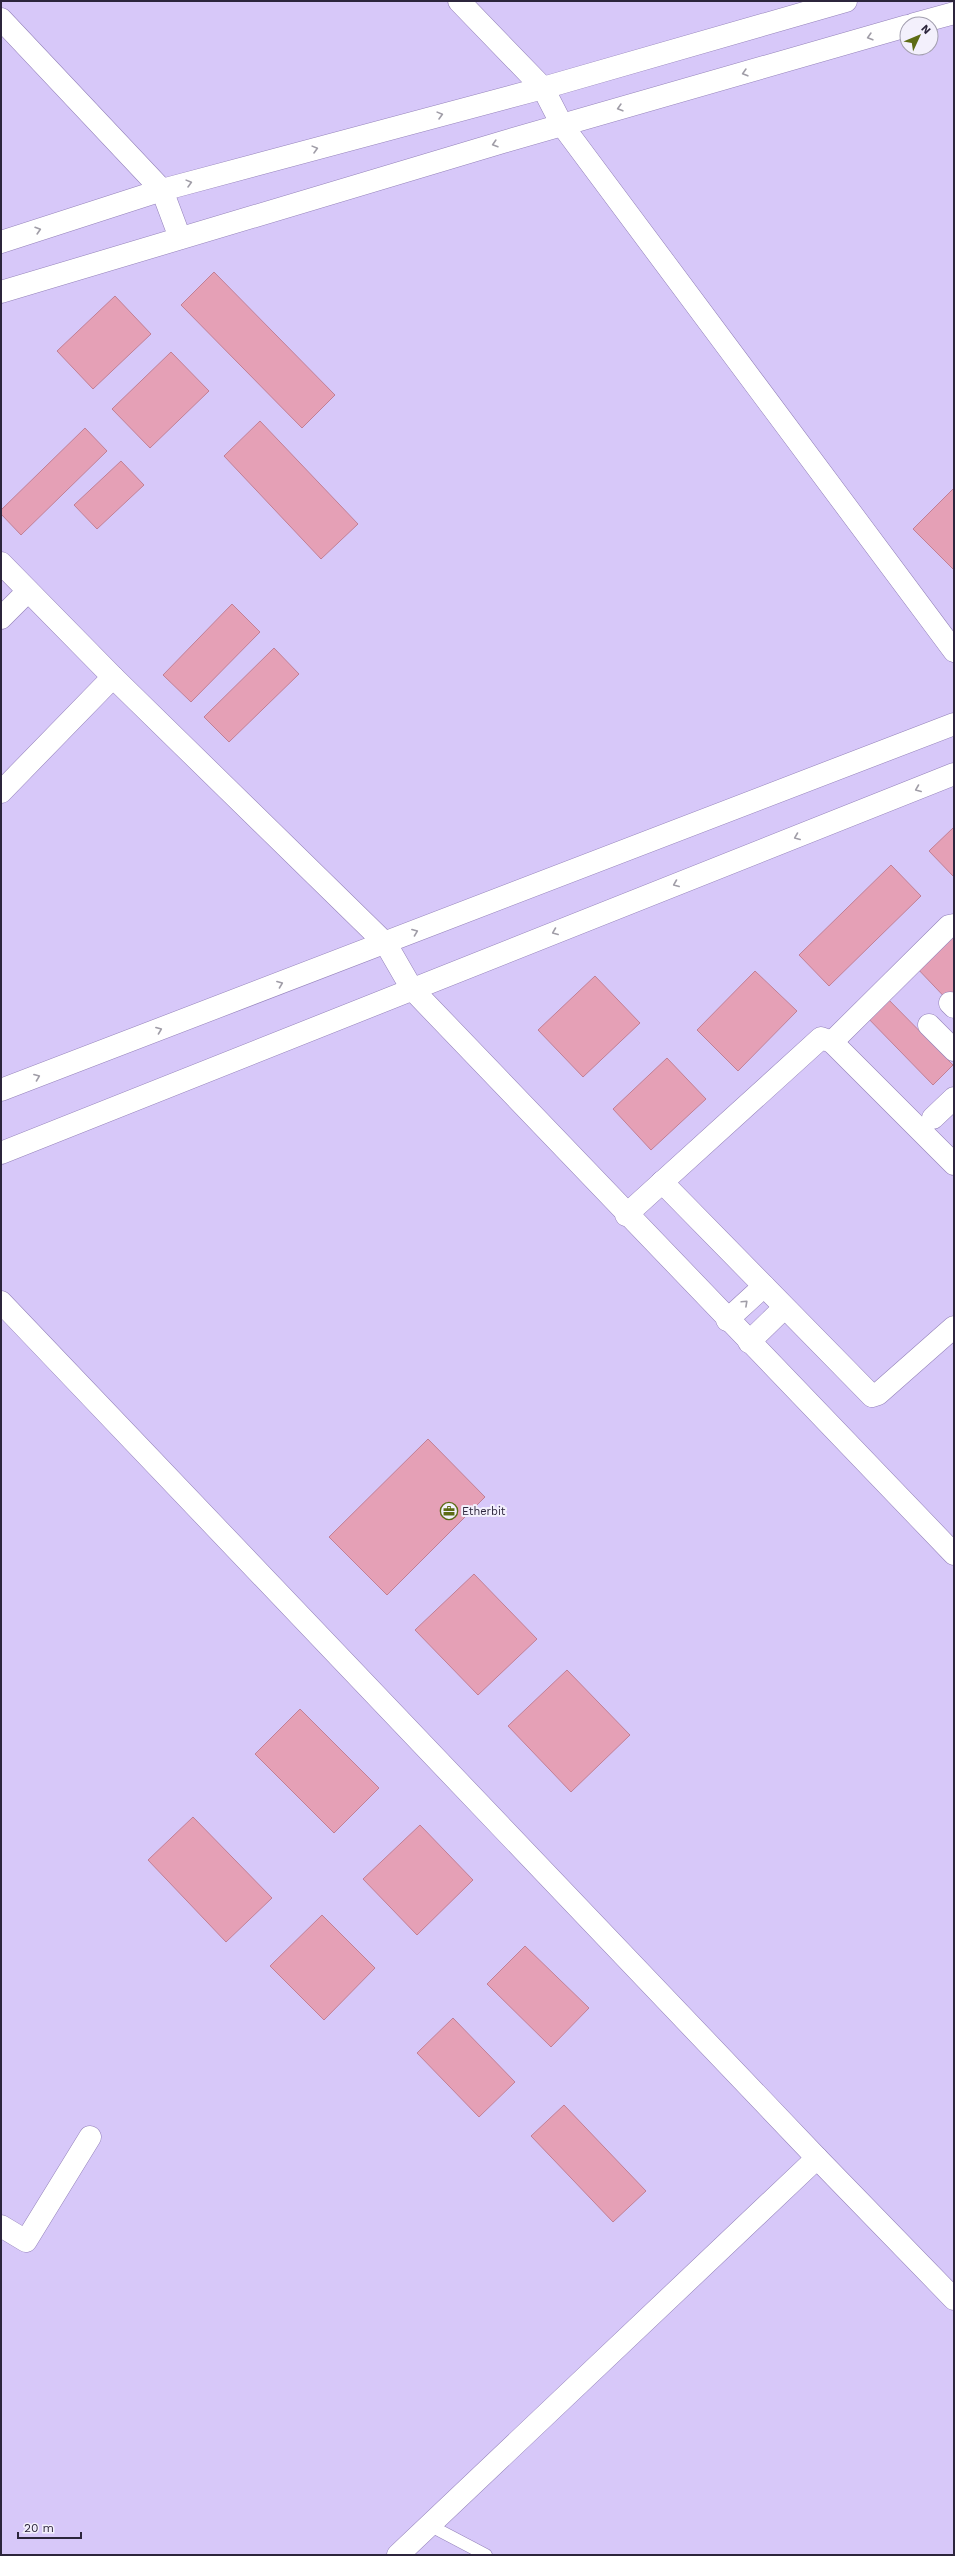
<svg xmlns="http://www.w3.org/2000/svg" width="955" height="2556" font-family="'Work Sans',sans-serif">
	<rect width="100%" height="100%" fill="#d7c8f9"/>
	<g fill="#e5a0b6" stroke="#c17f95">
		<path d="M214 272 335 395 302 428 181 305Z"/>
		<path d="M115 296 151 334 93 389 57 351Z"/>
		<path d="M171 352 209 391 150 448 112 409Z"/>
		<path d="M260 421 358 524 321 559 224 456Z"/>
		<path d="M85 428 107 451 21 535 1 514V510Z"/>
		<path d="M121 461 144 485 97 529 74 505Z"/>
		<path d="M954 488V570L913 529Z"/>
		<path d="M232 604 260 632 191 702 163 675Z"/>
		<path d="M274 648 299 674 229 742 204 717Z"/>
		<path d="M953 828 954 829V877L929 851Z"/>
		<path d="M891 865 921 896 829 986 799 955Z"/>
		<path d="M954 928V1007L915 966Z"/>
		<path d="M755 971 797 1011 738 1071 697 1030Z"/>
		<path d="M595 976 640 1023 583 1077 538 1030Z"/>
		<path d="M883 994 953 1065 933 1085 863 1013Z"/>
		<path d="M667 1058 706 1099 651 1150 613 1109Z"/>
		<path d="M428 1439 485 1497 387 1595 329 1537Z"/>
		<path d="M474 1574 537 1639 478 1695 415 1630Z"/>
		<path d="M567 1670 630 1735 571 1792 508 1726Z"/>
		<path d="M300 1709 379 1788 334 1833 255 1754Z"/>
		<path d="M193 1817 272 1898 226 1942 148 1860Z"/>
		<path d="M420 1825 473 1880 417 1935 363 1879Z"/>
		<path d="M322 1915 375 1968 324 2020 270 1966Z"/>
		<path d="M525 1946 589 2008 551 2047 487 1984Z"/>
		<path d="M453 2018 515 2082 479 2117 417 2053Z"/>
		<path d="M564 2105 646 2191 613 2222 531 2136Z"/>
	</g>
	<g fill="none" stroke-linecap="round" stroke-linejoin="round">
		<defs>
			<path id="lane" d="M429 2525 486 2555"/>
			<g id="street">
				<path d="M459 1 543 88 562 125 954 651"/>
				<path d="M1 19 162 190 180 238"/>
				<path d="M1 563 113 677 386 944 412 989 954 1554"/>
				<path d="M1 618 28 591"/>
				<path d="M1 792 113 677"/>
				<path d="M950 1003 954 1007"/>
				<path d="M929 1025 954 1050"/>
				<path d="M832 1042 949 926 954 925"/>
				<path d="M933 1118 954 1098"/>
				<path d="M662 1182 872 1396 878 1394 954 1327"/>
				<path d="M626 1215 821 1038 832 1042 954 1164"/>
				<path d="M1 1302 817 2158 954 2299"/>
				<path d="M727 1320 764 1286"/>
				<path d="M749 1342 784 1308"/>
				<path d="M1 2226 26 2241 90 2137"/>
				<path d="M398 2555 817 2158"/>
			</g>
			<g id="secondary">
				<path d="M914 24 954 13"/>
				<path d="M1 242 162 190 543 88 846 1"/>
				<path d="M1 292 503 142 907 26"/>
				<path d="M1 1090 954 724"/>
				<path d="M1 1153 954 774"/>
			</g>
		</defs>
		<use href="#lane" stroke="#9381b9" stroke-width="13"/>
		<use href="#street" stroke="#9381b9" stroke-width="23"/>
		<use href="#secondary" stroke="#9381b9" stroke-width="23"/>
		<use href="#lane" stroke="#fff" stroke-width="12"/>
		<use href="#street" stroke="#fff" stroke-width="22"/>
		<use href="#secondary" stroke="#fff" stroke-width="22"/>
	</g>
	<defs><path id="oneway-chevron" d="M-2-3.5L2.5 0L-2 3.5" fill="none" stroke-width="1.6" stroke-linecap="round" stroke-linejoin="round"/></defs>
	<g stroke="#a09da7">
		<use href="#oneway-chevron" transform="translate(870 37) rotate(164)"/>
		<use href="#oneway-chevron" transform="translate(745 73) rotate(164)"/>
		<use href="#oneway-chevron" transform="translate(620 108) rotate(164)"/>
		<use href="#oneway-chevron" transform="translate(440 115) rotate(-15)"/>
		<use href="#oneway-chevron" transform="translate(495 144) rotate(163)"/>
		<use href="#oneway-chevron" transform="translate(315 149) rotate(-15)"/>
		<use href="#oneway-chevron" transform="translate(189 183) rotate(-15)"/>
		<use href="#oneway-chevron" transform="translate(38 230) rotate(-17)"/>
		<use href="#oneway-chevron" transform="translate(918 789) rotate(158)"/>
		<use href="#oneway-chevron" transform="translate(797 837) rotate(158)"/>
		<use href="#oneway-chevron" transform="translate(676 884) rotate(158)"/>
		<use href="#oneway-chevron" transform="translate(415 932) rotate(-21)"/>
		<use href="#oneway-chevron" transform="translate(555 932) rotate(158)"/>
		<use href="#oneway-chevron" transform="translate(280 984) rotate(-21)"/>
		<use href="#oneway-chevron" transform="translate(159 1030) rotate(-21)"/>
		<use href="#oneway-chevron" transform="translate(37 1077) rotate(-21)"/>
		<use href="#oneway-chevron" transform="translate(745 1303) rotate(-43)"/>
	</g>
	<defs>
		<symbol id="office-ring" viewBox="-11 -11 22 22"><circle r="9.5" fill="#f3f0fc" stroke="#5d6b14" stroke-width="1.5"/><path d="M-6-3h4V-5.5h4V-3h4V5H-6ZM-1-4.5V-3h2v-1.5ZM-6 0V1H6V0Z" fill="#5d6b14"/></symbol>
	</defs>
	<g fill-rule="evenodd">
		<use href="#office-ring" x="439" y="1501" width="20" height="20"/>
	</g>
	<g text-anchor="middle" stroke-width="4" stroke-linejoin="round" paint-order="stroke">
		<g font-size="11" fill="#2c253c" stroke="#f3f0fc" text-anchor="start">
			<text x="462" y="1515">Etherbit</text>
		</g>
	</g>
	<rect width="955" height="2556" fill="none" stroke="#2c253c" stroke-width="4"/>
	<g transform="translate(919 36) rotate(46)"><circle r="19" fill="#f3f0fc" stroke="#a39faf"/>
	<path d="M0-3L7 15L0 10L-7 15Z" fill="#5d6b14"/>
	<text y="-6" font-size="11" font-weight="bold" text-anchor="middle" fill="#2c253c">N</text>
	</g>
	<path d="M18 2532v6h63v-6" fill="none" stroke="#2c253c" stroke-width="2"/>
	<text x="24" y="2532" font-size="12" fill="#2c253c" stroke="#f3f0fc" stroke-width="3" paint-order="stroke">20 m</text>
</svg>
